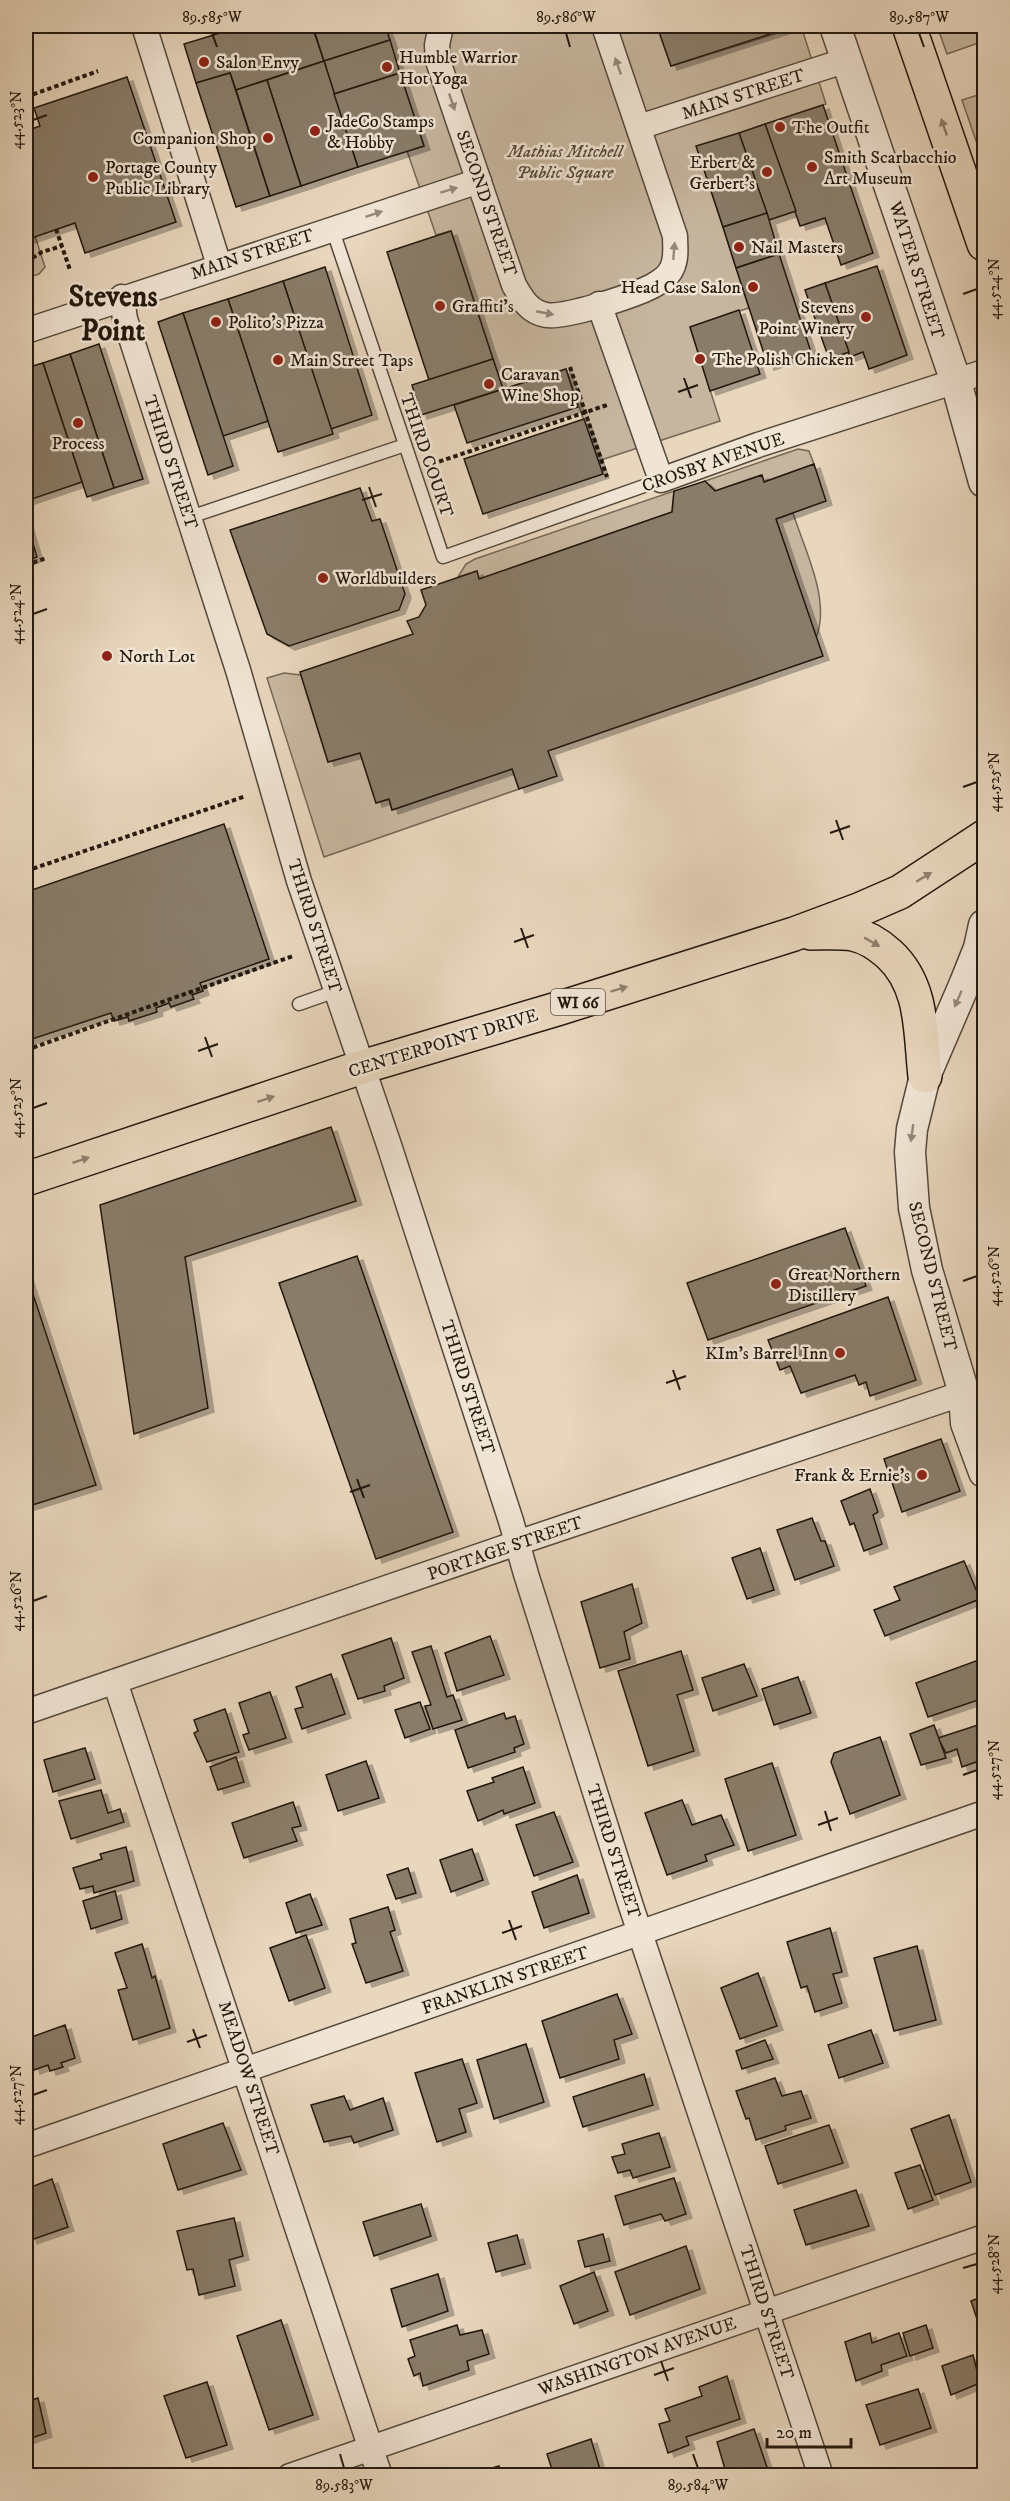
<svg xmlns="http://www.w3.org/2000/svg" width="1010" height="2501" font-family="'IM FELL DW Pica',serif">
	<defs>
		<filter id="shadow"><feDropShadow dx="6" dy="4" stdDeviation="0" flood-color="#0004"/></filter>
	</defs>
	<rect width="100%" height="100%" fill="#e8d6bd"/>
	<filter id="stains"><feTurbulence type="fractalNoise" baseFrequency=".00333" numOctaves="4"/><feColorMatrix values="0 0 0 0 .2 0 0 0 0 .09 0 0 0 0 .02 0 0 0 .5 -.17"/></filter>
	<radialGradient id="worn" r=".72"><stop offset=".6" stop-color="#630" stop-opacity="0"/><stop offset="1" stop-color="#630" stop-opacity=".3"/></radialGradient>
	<g fill="#c7b69f" stroke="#756756" stroke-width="1.5">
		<path d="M384 26H657L671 66 801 26 826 104 697 147 749 308 690 327 720 421 598 461 566 369 503 389 451 231 436 235 407 151 424 146Z"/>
		<path d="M937 26H984V41L947 54Z"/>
		<path d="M984 93V164L962 100Z"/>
		<path d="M35 236 45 267 39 274 26 278V240Z"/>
		<path d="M798 449 809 451 814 464 764 482 761 475 715 491 705 481Z"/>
		<path d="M674 491 672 512 479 579 477 571 458 577 466 564 475 559Z"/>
		<path d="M793 513C805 551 831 600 816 638L776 519Z"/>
		<path d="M284 673 301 675 328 762 360 753 376 803 389 799 392 810 512 769 519 789 324 857 267 678Z"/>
	</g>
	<g fill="#897b69" stroke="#23180e" stroke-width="1.5" filter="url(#shadow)">
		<path d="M243 26H312L324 61 236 90 230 73 196 83 184 44Z"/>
		<path d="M329 26H385L390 40 324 61 314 30Z"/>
		<path d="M657 26H795L671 66Z"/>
		<path d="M390 40 400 73 334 94 324 61Z"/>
		<path d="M324 61 358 167 301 186 267 80Z"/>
		<path d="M230 73 270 196 236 207 196 83Z"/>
		<path d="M400 73 424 146 358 167 334 94Z"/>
		<path d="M127 77 176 222 85 253 75 223 26 240V131L40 126 34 108Z"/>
		<path d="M267 80 301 186 270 196 236 90Z"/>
		<path d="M823 105 873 253 841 265 825 218 800 226 765 124Z"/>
		<path d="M765 124 796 211 769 220 739 133Z"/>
		<path d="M739 133 767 213 723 227 696 146Z"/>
		<path d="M767 213 779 254 736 268 723 227Z"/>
		<path d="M451 231 493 359 429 380 387 252Z"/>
		<path d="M779 254 811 352 768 366 736 268Z"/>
		<path d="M877 266 907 355 869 369 863 352 850 357 825 283Z"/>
		<path d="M325 267 372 415 331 429 283 281Z"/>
		<path d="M283 281 333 434 278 452 228 299Z"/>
		<path d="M825 283 849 352 829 359 805 290Z"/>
		<path d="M228 299 268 421 223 436 183 313Z"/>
		<path d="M739 310 760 374 710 391 690 327Z"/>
		<path d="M183 313 233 466 208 475 158 322Z"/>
		<path d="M99 344 143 479 114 488 70 354Z"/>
		<path d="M70 354 114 488 87 497 43 363Z"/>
		<path d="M493 359 503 389 421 415 412 385Z"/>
		<path d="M43 363 82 482 26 501V368Z"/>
		<path d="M566 369 578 407 467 443 454 405Z"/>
		<path d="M584 419 603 474 483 514 464 459Z"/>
		<path d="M814 464 826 501 776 519 823 656 548 751 557 776 519 789 512 769 392 810 389 799 376 803 360 753 328 762 300 672 413 634 407 621 419 617 426 605 421 590 477 571 479 579 672 512 674 491 705 481 715 491 762 475 764 482Z"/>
		<path d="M360 488 372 521 380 519 405 594 399 610 289 646 267 634 230 530Z"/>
		<path d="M26 520 37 557 26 561Z"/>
		<path d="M224 824 269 959 200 983 203 991 192 995 194 999 171 1007 169 1003 156 1008 157 1012 129 1021 128 1017 114 1021 111 1013 26 1041V892Z"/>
		<path d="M331 1127 356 1201 185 1257 208 1408 134 1434 100 1205Z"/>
		<path d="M845 1228 866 1286 708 1340 687 1283Z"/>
		<path d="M357 1256 453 1532 376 1559 279 1283Z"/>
		<path d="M26 1273 96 1485 26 1507Z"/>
		<path d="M888 1297 916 1380 870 1396 866 1382 859 1385 855 1375 801 1393 790 1366 780 1370 768 1340Z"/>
		<path d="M941 1439 960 1491 902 1512 884 1459Z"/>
		<path d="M870 1489 878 1512 873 1515 882 1544 864 1551 854 1523 850 1525 841 1501Z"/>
		<path d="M812 1518 821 1541H825L834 1566 795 1580 777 1530Z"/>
		<path d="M760 1548 774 1590 747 1599 732 1558Z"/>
		<path d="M964 1561 980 1599 885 1636 874 1610 900 1600 894 1587Z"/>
		<path d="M632 1584 642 1623 624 1632 630 1659 600 1668 581 1602Z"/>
		<path d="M490 1636 504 1675 457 1691 445 1653Z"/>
		<path d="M391 1638 404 1678 384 1686 385 1691 358 1699 342 1655Z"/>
		<path d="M431 1646 447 1697 453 1695 462 1720 433 1729 425 1706 431 1705 412 1652Z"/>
		<path d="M681 1651 693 1690 677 1695 694 1751 648 1766 618 1671Z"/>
		<path d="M984 1658V1698L928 1717 916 1683Z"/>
		<path d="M744 1664 757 1696 713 1711 702 1678Z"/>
		<path d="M331 1674 345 1714 302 1729 295 1709 303 1707 296 1687Z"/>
		<path d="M798 1677 811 1713 774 1725 762 1689Z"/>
		<path d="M270 1692 286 1738 249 1750 243 1735 249 1733 239 1703Z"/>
		<path d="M420 1702 430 1729 405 1738 395 1710Z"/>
		<path d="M225 1709 239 1752 207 1762 194 1733 198 1731 194 1720Z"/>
		<path d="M504 1713 506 1719 515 1716 524 1744 514 1748 515 1752 468 1768 455 1730Z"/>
		<path d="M984 1723V1768L982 1769 979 1761 962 1767 957 1749 946 1753 938 1738Z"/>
		<path d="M934 1725 946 1758 921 1765 910 1734Z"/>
		<path d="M880 1737 900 1795 850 1814 831 1762 834 1753Z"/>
		<path d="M85 1748 95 1779 53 1792 44 1760Z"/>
		<path d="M236 1757 244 1782 218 1790 210 1767Z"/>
		<path d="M366 1761 379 1798 338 1811 326 1775Z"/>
		<path d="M772 1763 796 1835 748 1851 725 1779Z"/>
		<path d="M523 1767 535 1803 504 1814 503 1810 478 1821 467 1791 494 1782 492 1778Z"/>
		<path d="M101 1790 108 1813 120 1809 124 1822 71 1839 59 1801Z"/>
		<path d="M682 1800 692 1825 721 1815 734 1845 705 1855 707 1861 667 1875 645 1813Z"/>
		<path d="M293 1802 301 1826 292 1828 297 1841 244 1858 232 1823Z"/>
		<path d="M554 1812 573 1862 534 1876 516 1825Z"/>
		<path d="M126 1847 134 1881 94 1893 93 1886 80 1889 73 1868 102 1859 100 1854Z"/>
		<path d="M472 1849 483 1880 451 1892 440 1860Z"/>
		<path d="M408 1868 416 1893 396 1899 387 1875Z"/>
		<path d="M577 1875 589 1913 544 1928 532 1892Z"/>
		<path d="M115 1891 122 1919 91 1929 83 1901Z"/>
		<path d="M310 1894 322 1925 296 1933 286 1903Z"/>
		<path d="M388 1907 395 1930 390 1932 403 1971 366 1983 352 1944 356 1943 350 1919Z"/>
		<path d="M830 1928 842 1972 833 1974 842 2003 815 2012 807 1986 801 1988 787 1942Z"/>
		<path d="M306 1935 325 1988 289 2001 270 1948Z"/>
		<path d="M142 1944 152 1978 155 1976 170 2028 133 2040 118 1990 127 1988 115 1953Z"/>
		<path d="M917 1946 936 2020 894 2031 874 1958Z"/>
		<path d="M758 1973 777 2026 740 2039 721 1988Z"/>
		<path d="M617 1994 632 2034 614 2040 619 2059 560 2078 542 2021Z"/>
		<path d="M65 2025 75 2058 61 2063 63 2067 50 2071 48 2065 34 2070 26 2046V2039Z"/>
		<path d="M871 2030 883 2063 839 2078 828 2045Z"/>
		<path d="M765 2040 773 2059 742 2069 736 2051Z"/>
		<path d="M526 2044 544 2102 494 2119 477 2060Z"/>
		<path d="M462 2059 477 2103 459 2109 466 2132 437 2142 415 2073Z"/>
		<path d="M644 2074 653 2105 583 2127 573 2097Z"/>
		<path d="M775 2078 782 2096 801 2091 811 2118 785 2126 786 2130 756 2140 749 2118 746 2119 736 2091Z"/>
		<path d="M344 2096 350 2110 383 2098 393 2130 354 2143 351 2136 324 2142 311 2105Z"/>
		<path d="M949 2115 971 2182 935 2195 911 2129Z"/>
		<path d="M223 2123 241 2170 178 2190 163 2144Z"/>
		<path d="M829 2125 843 2163 778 2184 765 2146Z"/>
		<path d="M659 2133 670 2167 633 2178 630 2170 618 2173 612 2157 625 2154 622 2144Z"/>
		<path d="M920 2165 933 2200 908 2209 895 2173Z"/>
		<path d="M674 2178 686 2214 665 2221 661 2214 624 2225 615 2196Z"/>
		<path d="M52 2179 68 2227 31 2240 26 2223V2189Z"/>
		<path d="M856 2190 869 2226 806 2245 794 2210Z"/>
		<path d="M421 2204 431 2236 374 2256 363 2222Z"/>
		<path d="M234 2218 243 2256 229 2260 235 2286 199 2295 193 2269 187 2270 177 2231Z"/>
		<path d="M603 2234 610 2261 585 2267 578 2241Z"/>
		<path d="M517 2235 525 2264 496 2272 488 2243Z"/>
		<path d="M686 2246 700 2289 630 2315 615 2272Z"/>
		<path d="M594 2272 608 2311 574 2324 560 2286Z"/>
		<path d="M438 2274 448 2311 402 2327 391 2289Z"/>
		<path d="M984 2296V2340L971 2301Z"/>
		<path d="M281 2320 313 2415 269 2430 237 2336Z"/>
		<path d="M457 2325 460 2335 482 2330 489 2354 467 2361 469 2370 423 2386 420 2373 414 2376 408 2359 415 2356 410 2340Z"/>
		<path d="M926 2325 933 2348 910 2356 903 2333Z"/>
		<path d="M870 2333 872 2343 899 2333 907 2356 881 2365 882 2371 856 2381 845 2342Z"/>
		<path d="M973 2355 980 2383 951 2395 942 2366Z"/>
		<path d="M727 2376 740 2419 686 2437 689 2445 668 2453 659 2424 670 2421 665 2409 702 2396 699 2387Z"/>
		<path d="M207 2382 227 2445 186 2458 164 2396Z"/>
		<path d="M918 2389 931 2428 880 2445 866 2405Z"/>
		<path d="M38 2398 46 2433 26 2440V2402Z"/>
		<path d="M754 2429 770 2476H727L717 2442Z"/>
		<path d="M591 2439 602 2476H554L547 2454Z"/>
		<path d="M499 2466 502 2476 468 2475Z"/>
		<path d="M928 2469 930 2476H909Z"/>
	</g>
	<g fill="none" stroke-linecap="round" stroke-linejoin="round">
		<defs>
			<g id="service">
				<path d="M332 228 443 557 661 480"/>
				<path d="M190 517 405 445"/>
				<path d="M299 1004 336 991"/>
			</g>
			<g id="minor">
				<path d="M144 26 219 265"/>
				<path d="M441 26 437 45 438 61 514 285C522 299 529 312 546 315 565 318 625 298 644 290 654 286 668 278 672 268 677 258 675 246 675 236L604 26"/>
				<path d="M639 127 847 60"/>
				<path d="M122 297 125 319 238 670 299 881 389 1145 511 1521 526 1574 631 1906 821 2476"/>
				<path d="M599 304 661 480 758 445 984 372"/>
				<path d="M26 331 479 181"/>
				<path d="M115 1682 380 2476"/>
				<path d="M26 1712 517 1543 964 1393"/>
				<path d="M26 2146 984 1813"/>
				<path d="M290 2476 984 2237"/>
			</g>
			<g id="tertiary">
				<path d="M835 26 956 382 984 482"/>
				<path d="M984 925 979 948 965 983 925 1076 912 1129 910 1152 914 1208 927 1270 964 1393 966 1423 984 1472"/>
			</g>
			<g id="primary">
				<path d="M909 26 984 244"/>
				<path d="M811 933C825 933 839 932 853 934 867 937 878 944 889 954 924 986 920 1033 925 1076"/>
				<path d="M26 1179 362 1067 557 1009 794 934 861 909 900 892 984 837"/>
			</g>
		</defs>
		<use href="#service" stroke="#54483a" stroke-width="15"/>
		<use href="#minor" stroke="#54483a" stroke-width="27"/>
		<use href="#tertiary" stroke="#54483a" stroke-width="33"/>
		<use href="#primary" stroke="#23180e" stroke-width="36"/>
		<g stroke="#23180e" stroke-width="4" stroke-dasharray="4.5 3" stroke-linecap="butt">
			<path d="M26 97 98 71"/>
			<path d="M56 229 70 270"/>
			<path d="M26 262 42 252 62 246"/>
			<path d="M570 367 607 477"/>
			<path d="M432 464 607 405"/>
			<path d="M26 565 46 558"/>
			<path d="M26 871 246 796"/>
			<path d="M26 1050 293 956"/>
		</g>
		<use href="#service" stroke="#f0e4d4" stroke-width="12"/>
		<use href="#minor" stroke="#f0e4d4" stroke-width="24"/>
		<use href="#tertiary" stroke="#f0e4d4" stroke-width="30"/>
		<use href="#primary" stroke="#e8d6bd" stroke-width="33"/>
	</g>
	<defs><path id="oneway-solid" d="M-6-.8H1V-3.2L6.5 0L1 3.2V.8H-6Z" transform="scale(1.5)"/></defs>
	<g fill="#94887b">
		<use href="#oneway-solid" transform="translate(618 66) rotate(-109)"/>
		<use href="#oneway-solid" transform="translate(452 102) rotate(71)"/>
		<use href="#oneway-solid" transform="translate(449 190) rotate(-17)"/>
		<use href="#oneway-solid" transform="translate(374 214) rotate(-18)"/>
		<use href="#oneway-solid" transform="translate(674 251) rotate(-85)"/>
		<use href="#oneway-solid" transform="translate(545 313) rotate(11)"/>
		<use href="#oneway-solid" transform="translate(958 999) rotate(113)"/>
		<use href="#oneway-solid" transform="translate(912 1133) rotate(98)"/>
	</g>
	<g fill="#8f806e">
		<use href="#oneway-solid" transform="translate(944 127) rotate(-109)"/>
		<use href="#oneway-solid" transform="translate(924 877) rotate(-31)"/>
		<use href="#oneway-solid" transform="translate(872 942) rotate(29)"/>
		<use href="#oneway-solid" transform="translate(619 989) rotate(-17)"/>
		<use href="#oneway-solid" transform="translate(266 1099) rotate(-18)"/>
		<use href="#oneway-solid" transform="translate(81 1160) rotate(-18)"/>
	</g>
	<path fill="none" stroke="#23180e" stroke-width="2" d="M212 33 217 47M566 33 570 47M919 33 924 47M33 120 47 115M963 294 977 289M684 378 691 398M678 392 698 385M369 487 376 507M362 500 382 494M33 614 47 609M963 787 977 782M836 820 843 840M830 833 850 826M521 928 528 948M514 942 534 935M205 1037 212 1057M198 1051 218 1044M33 1108 47 1103M963 1281 977 1276M673 1370 680 1390M666 1383 686 1376M357 1479 364 1498M350 1492 370 1485M33 1601 47 1596M963 1775 977 1770M825 1811 831 1831M818 1825 838 1818M509 1920 516 1940M502 1933 522 1926M193 2029 200 2048M187 2042 207 2035M33 2095 47 2090M963 2268 977 2264M661 2361 668 2381M654 2375 674 2368M340 2454 344 2468M693 2454 698 2468"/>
	<g fill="#8f2418" stroke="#f0e4d4" stroke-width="2">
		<circle cx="204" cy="62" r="6"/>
		<circle cx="387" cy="67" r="6"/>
		<circle cx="780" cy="127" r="6"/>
		<circle cx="315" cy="131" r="6"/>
		<circle cx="268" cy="138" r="6"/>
		<circle cx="812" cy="167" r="6"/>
		<circle cx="767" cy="172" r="6"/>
		<circle cx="93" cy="177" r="6"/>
		<circle cx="739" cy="247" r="6"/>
		<circle cx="753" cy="287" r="6"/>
		<circle cx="440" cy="306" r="6"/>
		<circle cx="866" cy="317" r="6"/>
		<circle cx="216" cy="322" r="6"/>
		<circle cx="700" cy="359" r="6"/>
		<circle cx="278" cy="360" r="6"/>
		<circle cx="489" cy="384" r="6"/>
		<circle cx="78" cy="423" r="6"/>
		<circle cx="323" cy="578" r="6"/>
		<circle cx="107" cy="656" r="6"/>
		<circle cx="776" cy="1284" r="6"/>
		<circle cx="840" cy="1353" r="6"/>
		<circle cx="922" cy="1475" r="6"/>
	</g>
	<g text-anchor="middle" stroke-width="5" stroke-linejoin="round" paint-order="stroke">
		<rect fill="#f0e4d4" stroke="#605549" stroke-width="1.5" x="551" y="989" width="54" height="26" rx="4.5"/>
		<g font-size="16" font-weight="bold" fill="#23180e">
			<text x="578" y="1008">WI 66</text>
		</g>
		<g font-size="18" fill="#23180e" stroke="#f0e4d4" text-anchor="start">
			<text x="399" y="63">Humble Warrior<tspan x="399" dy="21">Hot Yoga</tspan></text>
			<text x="216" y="68">Salon Envy</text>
			<text x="327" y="127">JadeCo Stamps<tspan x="327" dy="21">&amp; Hobby</tspan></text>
			<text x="792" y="133">The Outfit</text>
			<text x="256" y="144" text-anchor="end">Companion Shop</text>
			<text x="824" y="163">Smith Scarbacchio<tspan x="824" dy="21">Art Museum</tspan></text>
			<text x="755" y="168" text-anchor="end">Erbert &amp;<tspan x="755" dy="21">Gerbert's</tspan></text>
			<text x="105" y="173">Portage County<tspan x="105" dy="21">Public Library</tspan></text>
			<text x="751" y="253">Nail Masters</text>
			<text x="741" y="293" text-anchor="end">Head Case Salon</text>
			<text x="452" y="312">Graffiti's</text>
			<text x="854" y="313" text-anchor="end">Stevens<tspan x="854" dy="21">Point Winery</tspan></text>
			<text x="228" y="328">Polito's Pizza</text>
			<text x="712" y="365">The Polish Chicken</text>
			<text x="290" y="366">Main Street Taps</text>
			<text x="501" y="380">Caravan<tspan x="501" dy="21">Wine Shop</tspan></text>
			<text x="78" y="449" text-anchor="middle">Process</text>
			<text x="335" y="584">Worldbuilders</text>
			<text x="119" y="662">North Lot</text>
			<text x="788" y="1280">Great Northern<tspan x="788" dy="21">Distillery</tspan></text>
			<text x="828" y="1359" text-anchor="end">KIm's Barrel Inn</text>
			<text x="910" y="1481" text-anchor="end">Frank &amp; Ernie's</text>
		</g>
		<g font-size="18" fill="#23180e" stroke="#f0e4d4">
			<text transform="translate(743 94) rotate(-18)" y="6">MAIN STREET</text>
			<text transform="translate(487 203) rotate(71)" y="6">SECOND STREET</text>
			<text transform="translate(252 254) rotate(-18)" y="6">MAIN STREET</text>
			<text transform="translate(917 270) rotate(72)" y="6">WATER STREET</text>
			<text transform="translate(427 455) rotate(71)" y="6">THIRD COURT</text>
			<text transform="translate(171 462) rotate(72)" y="6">THIRD STREET</text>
			<text transform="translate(713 462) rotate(-19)" y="6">CROSBY AVENUE</text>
			<text transform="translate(315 926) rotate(72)" y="6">THIRD STREET</text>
			<text transform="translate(443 1043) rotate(-17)" y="6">CENTERPOINT DRIVE</text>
			<text transform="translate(933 1276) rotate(76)" y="6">SECOND STREET</text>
			<text transform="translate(468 1387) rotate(72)" y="6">THIRD STREET</text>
			<text transform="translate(505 1548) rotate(-19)" y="6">PORTAGE STREET</text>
			<text transform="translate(614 1851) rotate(72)" y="6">THIRD STREET</text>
			<text transform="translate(505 1980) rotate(-19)" y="6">FRANKLIN STREET</text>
			<text transform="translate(249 2078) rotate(72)" y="6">MEADOW STREET</text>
			<text transform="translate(767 2312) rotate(72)" y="6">THIRD STREET</text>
			<text transform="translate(637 2356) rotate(-19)" y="6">WASHINGTON AVENUE</text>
		</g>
		<g font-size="18" font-style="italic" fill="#54473a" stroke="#f0e4d4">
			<text x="565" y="157">Mathias Mitchell<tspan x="565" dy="21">Public Square</tspan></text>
		</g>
		<g font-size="30" font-weight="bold" fill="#23180e" stroke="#f0e4d4">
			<text x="113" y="306">Stevens<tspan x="113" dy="34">Point</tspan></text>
		</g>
	</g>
	<rect width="1010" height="2501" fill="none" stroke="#e8d6bd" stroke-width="66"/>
	<path d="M767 2438v9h84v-9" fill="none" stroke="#23180e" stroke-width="3"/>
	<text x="776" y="2438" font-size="18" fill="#23180e" stroke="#f0e4d4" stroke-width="4.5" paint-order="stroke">20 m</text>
	<rect x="33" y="33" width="944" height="2435" fill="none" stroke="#23180e" stroke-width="2"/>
	<g font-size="15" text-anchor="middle" fill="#23180e">
		<text x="212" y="22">89.585°W</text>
		<text x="566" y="22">89.586°W</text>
		<text x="919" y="22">89.587°W</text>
		<text transform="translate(16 120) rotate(-90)" y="5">44.523°N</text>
		<text transform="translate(994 289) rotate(-90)" y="5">44.524°N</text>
		<text transform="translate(16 614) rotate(-90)" y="5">44.524°N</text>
		<text transform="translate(994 782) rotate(-90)" y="5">44.525°N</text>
		<text transform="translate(16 1108) rotate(-90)" y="5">44.525°N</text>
		<text transform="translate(994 1276) rotate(-90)" y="5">44.526°N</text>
		<text transform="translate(16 1601) rotate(-90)" y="5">44.526°N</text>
		<text transform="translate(994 1770) rotate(-90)" y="5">44.527°N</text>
		<text transform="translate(16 2095) rotate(-90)" y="5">44.527°N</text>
		<text transform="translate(994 2264) rotate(-90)" y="5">44.528°N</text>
		<text x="344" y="2490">89.583°W</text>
		<text x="698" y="2490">89.584°W</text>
	</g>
	<rect width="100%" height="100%" filter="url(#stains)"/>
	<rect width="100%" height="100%" fill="url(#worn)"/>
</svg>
